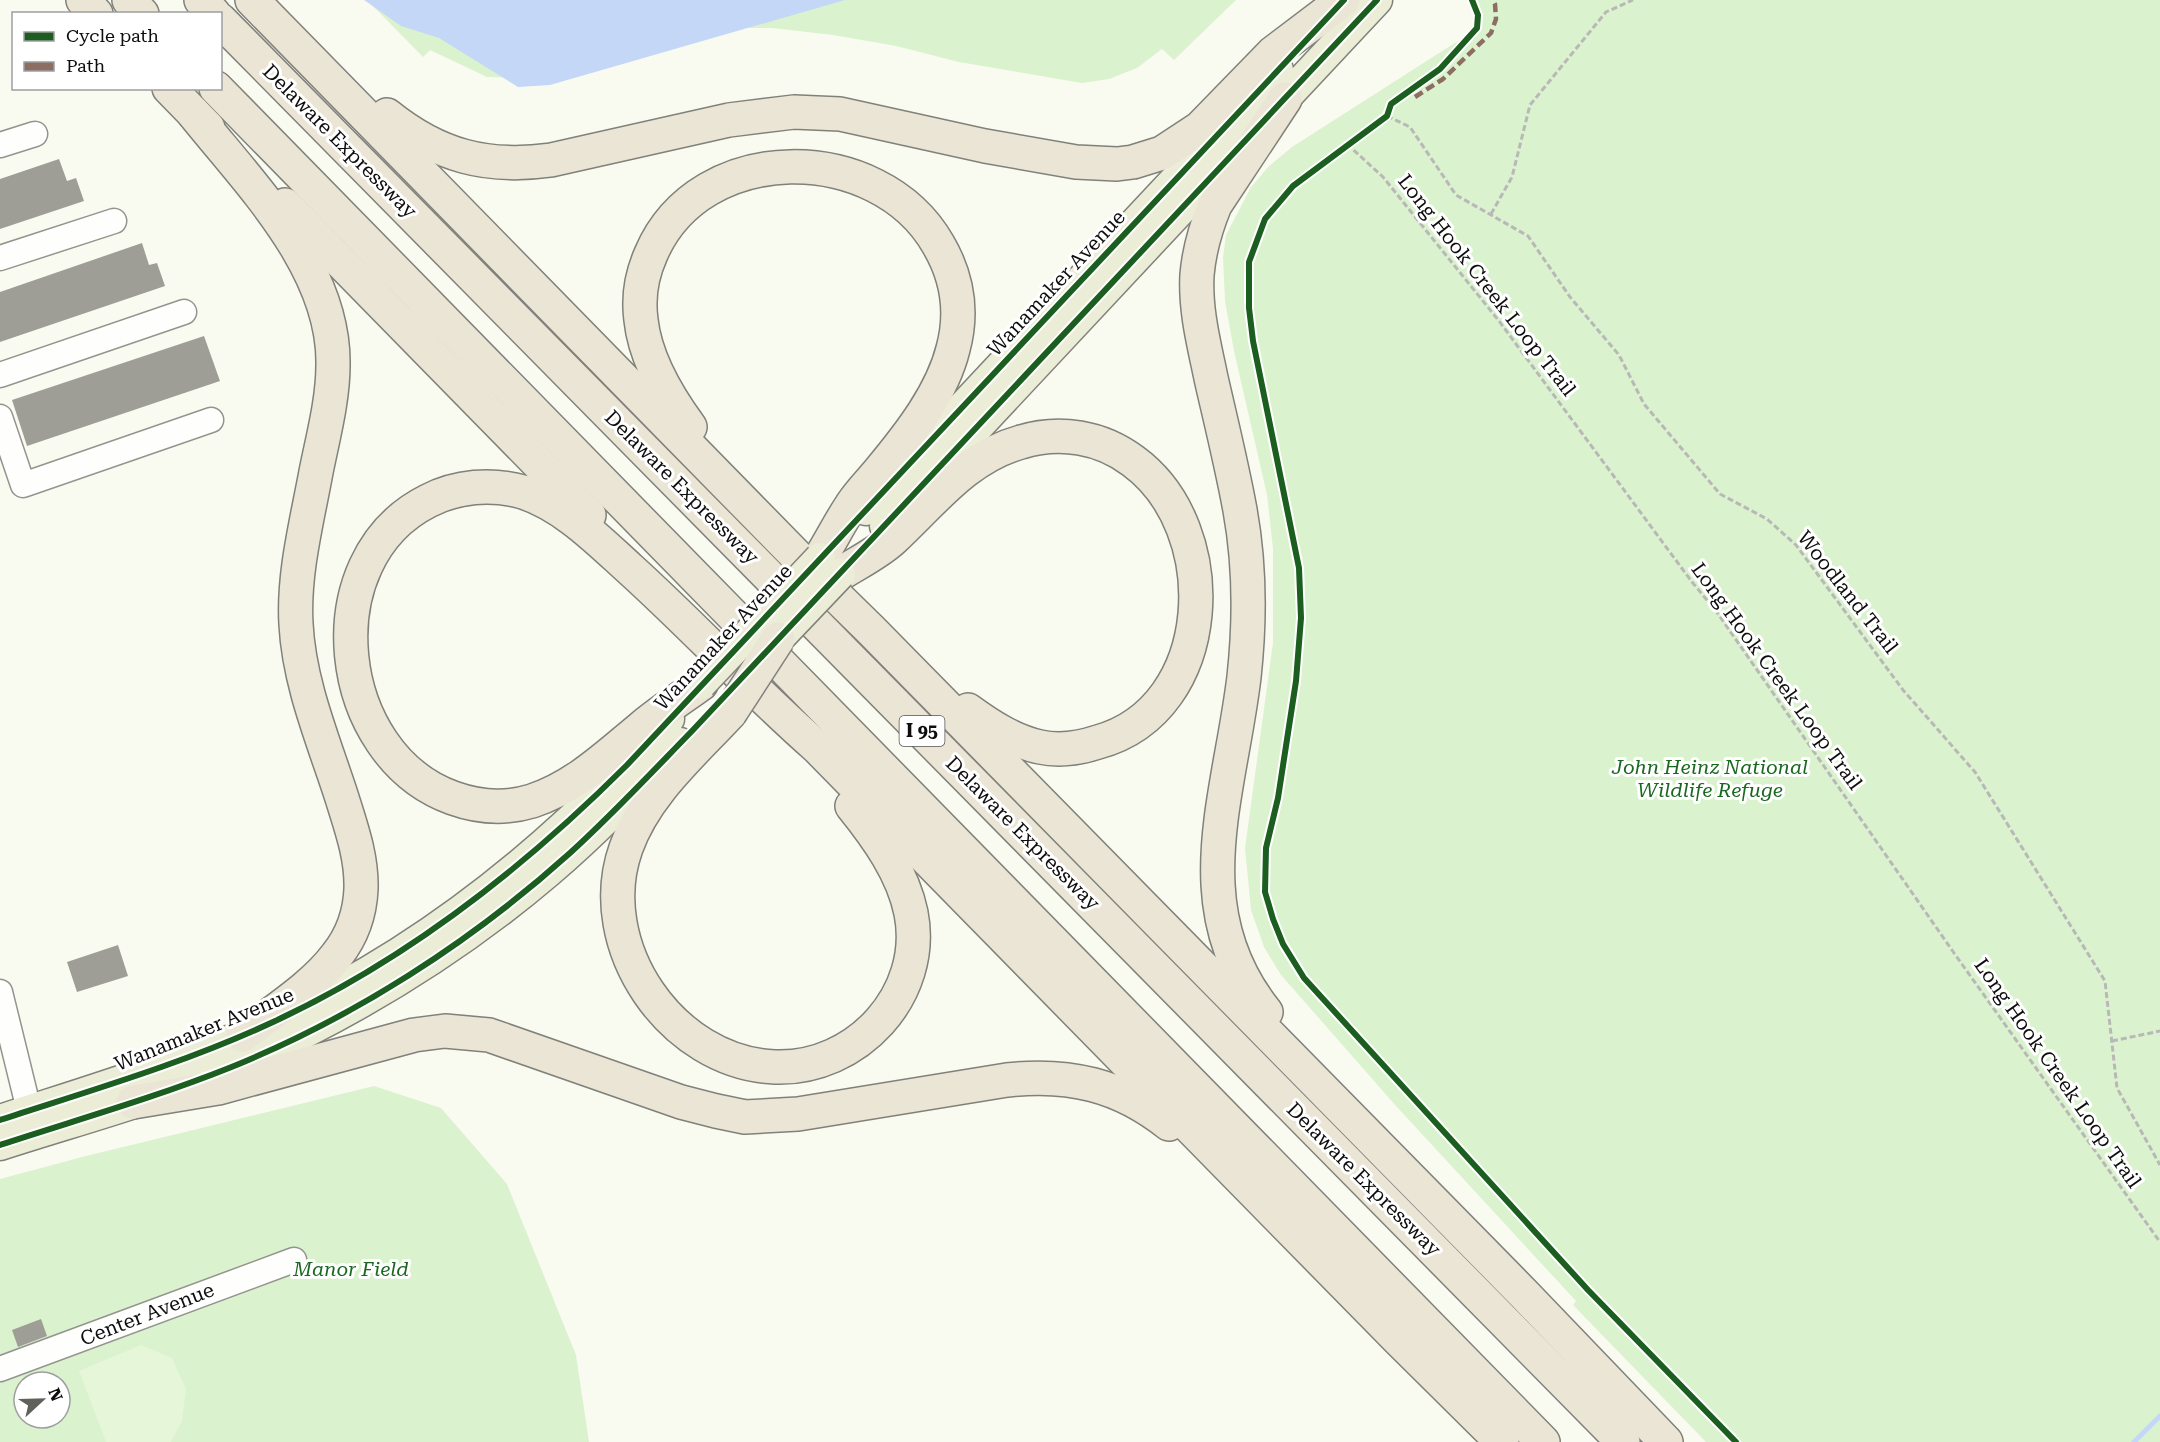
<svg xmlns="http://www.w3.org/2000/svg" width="2160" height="1442" font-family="'Roboto Serif',serif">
	<rect width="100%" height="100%" fill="#fafbf0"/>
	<g fill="#dbf2cf" fill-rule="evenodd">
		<path d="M367 0H1236L1174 60 1162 49 1137 68 1109 79 1082 83 959 62 896 46 833 35 772 28H724L534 78 487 77 430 50 423 57Z"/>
		<path d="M1467 0H2160V1442H1706L1573 1305 1576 1301 1396 1106 1281 975 1264 947 1251 910 1245 848 1273 643V549L1267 495 1234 351 1225 301 1223 258 1226 235 1251 187 1269 166 1292 147 1461 39C1475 27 1478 15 1467 0Z"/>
		<path d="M374 1086 441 1108 507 1184 576 1355 589 1442H0V1179L86 1156ZM24 1382H60V1418H24Z"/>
	</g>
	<path fill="#e6f6d9" d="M141 1345 172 1358 186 1389 182 1421 171 1442H106L79 1371Z"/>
	<path fill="#c5d7f6" d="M364 0H845L550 85 518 87 439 38 401 26Z"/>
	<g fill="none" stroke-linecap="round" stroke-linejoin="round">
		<path stroke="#c5d7f6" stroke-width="5" d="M2134 1442 2160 1416"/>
	</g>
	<g fill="#9e9d96">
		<path d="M59 159 67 181 76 178 84 201 0 229V179Z"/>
		<path d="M142 243 149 265 157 263 165 286 0 342V292Z"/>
		<path d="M204 336 220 381 27 446 12 400Z"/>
		<path d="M118 945 128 976 77 992 67 962Z"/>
		<path d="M41 1319 47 1336 18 1347 12 1330Z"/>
	</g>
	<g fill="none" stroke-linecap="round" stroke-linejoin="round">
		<defs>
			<g id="minor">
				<path d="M0 145 35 134"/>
				<path d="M0 258 114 221"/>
				<path d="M0 375 184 312"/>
				<path d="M0 417 23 485 211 420"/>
				<path d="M0 992 29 1110"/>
				<path d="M0 1369 294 1260"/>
			</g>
			<g id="major">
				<path d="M866 510 1278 70"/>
				<path d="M885 526 1377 0"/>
				<path d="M0 1120C92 1090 184 1063 272 1022 425 952 558 844 669 719"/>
				<path d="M0 1145C77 1120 157 1099 232 1067 346 1017 453 953 548 872 595 832 638 787 680 743"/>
			</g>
			<g id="highway">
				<path d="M83 0 96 14"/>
				<path d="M129 0 142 14"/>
				<path d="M201 0 214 14"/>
				<path d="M252 0 823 583 871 630 1525 1295 1666 1442"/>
				<path d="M220 20 1623 1442"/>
				<path d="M169 88 208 128"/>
				<path d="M216 88 1543 1442"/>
				<path d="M194 114C250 184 335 268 333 365 333 400 323 437 316 472 307 521 293 574 296 624 299 684 324 742 342 798 351 827 362 857 361 889 360 913 352 936 337 955 313 987 275 1010 243 1035"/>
				<path d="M387 115C438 156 487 169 551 160L729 120 794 112 840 114 985 146 1076 162 1117 164 1133 162 1162 153 1200 128 1273 53 1343 0"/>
				<path d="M285 205 589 515"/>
				<path d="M690 427C668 397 645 358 641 320 638 298 642 274 651 254 700 139 878 140 938 244 957 276 963 312 953 349 942 393 910 434 881 469 873 479 863 489 855 500 842 518 832 539 820 558"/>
				<path d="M840 574C857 563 878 553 893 539 933 502 966 457 1021 442 1060 430 1101 437 1133 461 1225 528 1218 709 1098 742 1080 748 1059 751 1040 747 1013 741 990 726 968 710"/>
				<path d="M701 684C681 698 660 712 641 728 607 756 575 787 532 801 506 809 478 807 453 798 333 755 311 560 428 501 457 486 491 483 523 492 565 506 598 540 630 569 694 627 752 690 817 747L1398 1339 1502 1442"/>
				<path d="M730 713C692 754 645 794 626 848 591 946 672 1063 775 1067 857 1070 927 994 911 913 903 873 877 837 852 806"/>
				<path d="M1266 1012C1182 908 1230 795 1244 677 1250 622 1250 565 1240 510 1232 466 1221 422 1211 378 1204 344 1195 310 1197 275 1199 251 1206 227 1215 205L1285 99"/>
				<path d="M133 1102 218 1088 414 1035 445 1031 489 1035 681 1102 716 1111 745 1117 798 1114 1007 1080C1069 1073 1120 1085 1169 1124"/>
			</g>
		</defs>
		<use href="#minor" stroke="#94948f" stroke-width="27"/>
		<use href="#major" stroke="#81817c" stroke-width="33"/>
		<use href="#highway" stroke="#81817c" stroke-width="36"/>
		<g stroke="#b8b8b6" stroke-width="3" stroke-dasharray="6 3" stroke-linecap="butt">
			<path d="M1387 116 1410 127 1456 195 1528 236 1570 297 1619 355 1644 404 1720 494 1767 519 1796 545 1903 690 1975 772 2105 981 2117 1088 2160 1165"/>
			<path d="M1347 144 1383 177 1499 321 1692 582 1716 611 1954 953 2160 1242"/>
			<path d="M1491 214 1512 177 1530 105 1606 12 1633 0"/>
			<path d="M2112 1041 2160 1031"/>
		</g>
		<use href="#minor" stroke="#fefefd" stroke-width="24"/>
		<use href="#major" stroke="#ecedd7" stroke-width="30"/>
		<use href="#highway" stroke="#eae5d4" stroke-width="33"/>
		<defs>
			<g id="major-bridge">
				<path d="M761 657 840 574"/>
				<path d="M701 684 820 558"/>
			</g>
			<path id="highway-bridge" d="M730 713 778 639"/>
		</defs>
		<use href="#major-bridge" stroke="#81817c" stroke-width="33" stroke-linecap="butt"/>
		<use href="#highway-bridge" stroke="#81817c" stroke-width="36" stroke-linecap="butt"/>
		<use href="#major-bridge" stroke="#ecedd7" stroke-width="30"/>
		<use href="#highway-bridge" stroke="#eae5d4" stroke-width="33"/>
		<path stroke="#8d6e63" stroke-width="4.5" stroke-dasharray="9 4.5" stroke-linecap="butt" d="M1415 97 1443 79 1491 33 1496 19 1495 4 1493 0"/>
		<defs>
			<g id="cycleway">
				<path d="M1472 0 1478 15 1477 28 1440 69 1391 104 1387 116 1293 186 1265 219 1249 262V308L1253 341 1299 568 1301 618 1296 681 1278 798 1266 848 1265 892 1273 919 1283 944 1304 978 1588 1290 1736 1442"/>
				<path d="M0 1120C92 1090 185 1063 273 1022 407 960 523 869 627 765L1344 0"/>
				<path d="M0 1145C76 1120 154 1098 229 1068 353 1018 470 943 570 853 612 815 652 772 692 731L1377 0"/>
			</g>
		</defs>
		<use href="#cycleway" stroke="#fff" stroke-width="10"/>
		<use href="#cycleway" stroke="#1b5e20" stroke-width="6"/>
	</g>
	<g text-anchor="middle" stroke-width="6" stroke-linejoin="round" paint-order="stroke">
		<rect fill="#fff" stroke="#565656" stroke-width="1.5" x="899.5" y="716" width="45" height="30" rx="4.5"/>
		<g font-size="18" font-weight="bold" fill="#0d0d0d">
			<text x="922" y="737">I 95</text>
		</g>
		<g font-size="20" fill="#0d0d0d" stroke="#fff">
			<text transform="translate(340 141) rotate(45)" y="7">Delaware Expressway</text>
			<text transform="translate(1056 283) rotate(-47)" y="7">Wanamaker Avenue</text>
			<text transform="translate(1487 285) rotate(52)" y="7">Long Hook Creek Loop Trail</text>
			<text transform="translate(682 487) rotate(45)" y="7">Delaware Expressway</text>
			<text transform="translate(1848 592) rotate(52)" y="7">Woodland Trail</text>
			<text transform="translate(723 637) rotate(-47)" y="7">Wanamaker Avenue</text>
			<text transform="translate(1777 676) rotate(54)" y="7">Long Hook Creek Loop Trail</text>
			<text transform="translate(1023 833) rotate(45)" y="7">Delaware Expressway</text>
			<text transform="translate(204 1029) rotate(-22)" y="7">Wanamaker Avenue</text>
			<text transform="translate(2058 1073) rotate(55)" y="7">Long Hook Creek Loop Trail</text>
			<text transform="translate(1364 1179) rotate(45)" y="7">Delaware Expressway</text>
			<text transform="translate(147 1314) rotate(-21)" y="7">Center Avenue</text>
		</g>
		<g font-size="20" font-style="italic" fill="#1a6820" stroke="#fff">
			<text x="1710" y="774">John Heinz National<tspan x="1710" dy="23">Wildlife Refuge</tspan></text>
			<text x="351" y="1276">Manor Field</text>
		</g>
	</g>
	<rect x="12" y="12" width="210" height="78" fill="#ffffff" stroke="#9e9e9e" stroke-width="1.5"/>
	<rect x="24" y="32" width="30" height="9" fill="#1b5e20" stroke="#9e9e9e" stroke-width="1.5"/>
	<text x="66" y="42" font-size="18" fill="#0d0d0d">Cycle path</text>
	<rect x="24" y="62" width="30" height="9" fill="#8d6e63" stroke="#9e9e9e" stroke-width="1.5"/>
	<text x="66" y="72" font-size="18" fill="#0d0d0d">Path</text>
	<g transform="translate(42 1400) rotate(68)"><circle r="28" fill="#ffffff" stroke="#9e9e9e" stroke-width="1.5"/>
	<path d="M0-4.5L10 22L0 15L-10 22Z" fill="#60605c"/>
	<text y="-9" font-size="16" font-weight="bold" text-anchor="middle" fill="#0d0d0d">N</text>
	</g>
</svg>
